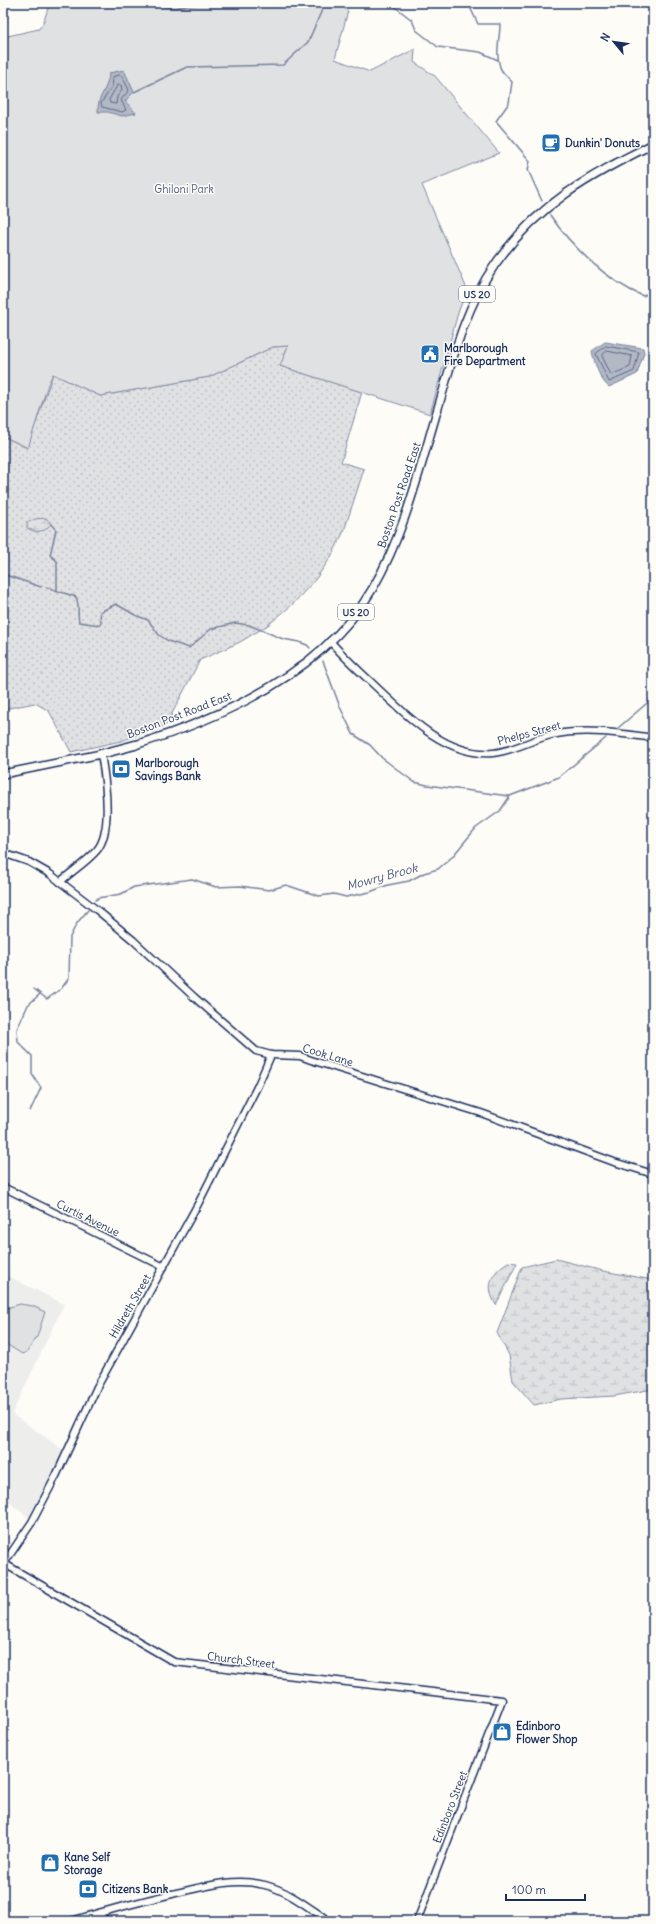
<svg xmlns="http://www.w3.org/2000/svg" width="656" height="1924" font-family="Delius,sans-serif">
	<defs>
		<pattern id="grass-dots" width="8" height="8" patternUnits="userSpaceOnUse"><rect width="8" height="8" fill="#e0e1e3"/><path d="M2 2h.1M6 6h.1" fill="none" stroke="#c0c1c5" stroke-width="1.8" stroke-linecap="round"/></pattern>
		<pattern id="forest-firs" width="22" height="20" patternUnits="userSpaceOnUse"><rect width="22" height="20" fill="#e0e1e3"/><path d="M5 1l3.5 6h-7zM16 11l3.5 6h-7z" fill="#c0c1c5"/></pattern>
		<pattern id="wetland-marsh" width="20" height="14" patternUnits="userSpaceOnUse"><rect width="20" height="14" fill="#e0e1e3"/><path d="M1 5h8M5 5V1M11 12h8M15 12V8" fill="none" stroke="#c0c1c5"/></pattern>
	</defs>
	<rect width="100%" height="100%" fill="#fdfcf7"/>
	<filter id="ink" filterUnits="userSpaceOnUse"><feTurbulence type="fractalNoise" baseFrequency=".025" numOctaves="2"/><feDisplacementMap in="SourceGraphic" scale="8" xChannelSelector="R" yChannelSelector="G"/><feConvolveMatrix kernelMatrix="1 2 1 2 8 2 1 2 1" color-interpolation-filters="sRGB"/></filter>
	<g filter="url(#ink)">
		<path fill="#edeeec" d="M8 1276 64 1304 12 1414 65 1451 30 1519 3 1497V1282Z"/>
		<path fill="url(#grass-dots)" stroke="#7e88a0" d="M289 346 280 366 362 392 341 462 364 469 344 531 331 557 315 580 292 605 268 625 240 642 200 660 166 725 121 741 71 752 49 711 35 703 4 709 6 720H3V436L27 448 53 374 100 396 209 377 273 347Z"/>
		<path fill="url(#forest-firs)" stroke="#7e88a0" d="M138 3H209L174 8Z"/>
		<g fill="url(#wetland-marsh)" stroke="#7e88a0">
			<path d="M46 518 51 524 45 530 36 532 27 528V523L35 519Z"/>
			<path d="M556 1259 603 1271 653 1280V1389L614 1396 561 1399 534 1405 513 1381 509 1355 497 1333 522 1267Z"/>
			<path d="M508 1262 517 1263 496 1305C485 1287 490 1273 508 1262Z"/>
		</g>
		<g fill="#e0e1e3" stroke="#7e88a0">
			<path d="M50 3H138L174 8 209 3H338L348 11 335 59 370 72 415 49 414 62 435 76 499 153 422 185 467 289 458 313 430 414 280 366 288 346 273 347 209 377 100 396 53 374 48 384 28 448 3 436V37L39 29 43 23Z"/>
			<path d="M20 1304 33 1306 45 1312 37 1337 27 1352 22 1354 3 1342V1309Z"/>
		</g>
		<g fill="#b3b8c5" stroke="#76819c">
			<path d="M124 70 134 92 125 101 136 113 122 116 108 112H98C97 95 108 91 109 73Z"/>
			<path d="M605 342 643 348 644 353 637 374 609 387C600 381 594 362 592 351Z"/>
		</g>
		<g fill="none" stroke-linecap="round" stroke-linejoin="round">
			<g stroke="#586687" stroke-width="1">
				<path d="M120 75 122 76 129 90 121 100 126 110 122 112 102 107 101 103 112 87 113 77Z"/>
				<path d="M118 85H121L122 90 117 97 116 104 110 103 109 100Z"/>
				<path d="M606 346 639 352 634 371 609 382 596 354Z"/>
				<path d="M607 351 632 356 630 367 611 375 602 356Z"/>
			</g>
			<g stroke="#76819c" stroke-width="1.5">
				<path d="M390 3 412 20 416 30 438 47 480 52 498 60"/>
				<path d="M468 3 478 24H500C500 38 495 53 500 67 501 72 509 78 512 82L509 103 496 121 530 161 528 170 542 201"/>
				<path d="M134 92 187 67 283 65 308 42 325 3"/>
				<path d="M550 215C571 246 608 282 643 296L653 291"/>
				<path d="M51 524 56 530 50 555 57 561V592"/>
				<path d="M3 574 41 587"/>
				<path d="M46 587 76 597C80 606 77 614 79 622L99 625 101 623 100 612 116 604 135 615 148 620 159 635 168 641 189 648 211 629 235 623 249 625 283 639 299 642 307 645 310 648"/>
				<path d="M323 661 340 707 353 734 370 745 382 758 414 782 427 785 509 796"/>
				<path d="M618 728 653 698"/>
				<path d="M96 900 98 898 121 894 134 887 192 879 216 887 240 886 269 890 286 885 319 896 334 894 346 897 370 892 388 885 409 881 424 873 438 869 452 857 476 828 500 811 510 796 559 777 606 738"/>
				<path d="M34 989 47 999 61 989 69 978 70 937 77 923 88 910"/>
				<path d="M30 1111 41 1088 32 1074V1056L18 1042 17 1029 28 1005 40 994"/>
			</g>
			<defs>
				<g id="secondary">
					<path d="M330 641C343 656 357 669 371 682 403 712 444 757 493 753 513 751 531 740 551 735 585 728 619 733 653 738"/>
					<path d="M3 853 29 862 50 874 97 910 133 940 194 997 256 1051 271 1055 300 1056 311 1060 481 1113 614 1162 653 1174"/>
					<path d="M60 882C72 871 87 862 97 850 113 831 105 777 101 754"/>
					<path d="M3 1187 164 1267"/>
					<path d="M3 1563 174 1662 502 1700 417 1921"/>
					<path d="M3 1565 32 1522 56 1476 97 1387 198 1204 258 1085 271 1055"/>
					<path d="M96 1914 108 1921"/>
					<path d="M71 1921C105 1911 138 1902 172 1894 203 1887 234 1877 265 1885 289 1891 309 1908 329 1921"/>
				</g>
				<g id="primary">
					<path d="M135 745C223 718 325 671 373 588 403 536 418 476 435 418 451 366 463 311 494 266 537 204 588 177 653 144"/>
					<path d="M3 774 101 754"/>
				</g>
				<path id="highway" d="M101 754 135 745"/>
			</defs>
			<use href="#secondary" stroke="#1b2f5e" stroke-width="9"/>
			<use href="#primary" stroke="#1b2f5e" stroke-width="10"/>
			<use href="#highway" stroke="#1b2f5e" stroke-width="11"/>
			<use href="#secondary" stroke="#fdfcf7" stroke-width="6"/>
			<use href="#primary" stroke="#fdfcf7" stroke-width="7"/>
			<use href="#highway" stroke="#fdfcf7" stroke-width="8"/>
		</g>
	</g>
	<defs>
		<symbol id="cafe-square" viewBox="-11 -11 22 22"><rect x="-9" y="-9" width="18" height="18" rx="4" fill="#1f6fb2" stroke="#fdfcf7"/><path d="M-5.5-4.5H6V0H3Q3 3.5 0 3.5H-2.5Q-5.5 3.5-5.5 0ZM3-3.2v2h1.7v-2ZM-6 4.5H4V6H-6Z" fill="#fff"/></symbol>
		<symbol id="civic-square" viewBox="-11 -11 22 22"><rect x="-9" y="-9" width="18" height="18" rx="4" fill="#1f6fb2" stroke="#fdfcf7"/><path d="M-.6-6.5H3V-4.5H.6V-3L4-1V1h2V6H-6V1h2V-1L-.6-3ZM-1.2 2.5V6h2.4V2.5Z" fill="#fff"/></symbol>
		<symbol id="bank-square" viewBox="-11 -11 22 22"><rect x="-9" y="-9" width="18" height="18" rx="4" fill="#1f6fb2" stroke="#fdfcf7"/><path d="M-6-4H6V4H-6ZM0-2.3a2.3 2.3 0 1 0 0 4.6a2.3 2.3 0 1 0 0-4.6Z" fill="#fff"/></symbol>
		<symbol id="shop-square" viewBox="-11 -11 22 22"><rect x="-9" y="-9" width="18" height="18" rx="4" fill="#1f6fb2" stroke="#fdfcf7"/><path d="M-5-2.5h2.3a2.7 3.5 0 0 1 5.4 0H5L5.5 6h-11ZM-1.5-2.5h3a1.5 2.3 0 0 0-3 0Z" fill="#fff"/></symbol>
	</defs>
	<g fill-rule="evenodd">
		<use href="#cafe-square" x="540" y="132" width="22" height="22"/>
		<use href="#civic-square" x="419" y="343" width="22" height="22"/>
		<use href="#bank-square" x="110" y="758" width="22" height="22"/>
		<use href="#shop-square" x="491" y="1721" width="22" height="22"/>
		<use href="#shop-square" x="39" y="1852" width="22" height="22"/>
		<use href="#bank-square" x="77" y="1878" width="22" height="22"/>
	</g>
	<g text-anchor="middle" stroke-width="3" stroke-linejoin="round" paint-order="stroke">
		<g fill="#fdfcf7" stroke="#5f6c8c" stroke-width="1">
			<rect x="459" y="286" width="36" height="16" rx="3"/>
			<rect x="338" y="604" width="36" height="16" rx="3"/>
		</g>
		<g font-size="10" font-weight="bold" fill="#1b2f5e">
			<text x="477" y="298">US 20</text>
			<text x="356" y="616">US 20</text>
		</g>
		<g font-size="11" font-weight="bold" fill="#1b2f5e" stroke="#fdfcf7" text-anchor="start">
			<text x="565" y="147">Dunkin' Donuts</text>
			<text x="444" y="352">Marlborough<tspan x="444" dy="13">Fire Department</tspan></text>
			<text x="135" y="767">Marlborough<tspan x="135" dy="13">Savings Bank</tspan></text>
			<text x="516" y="1730">Edinboro<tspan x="516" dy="13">Flower Shop</tspan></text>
			<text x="64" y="1861">Kane Self<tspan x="64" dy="13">Storage</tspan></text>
			<text x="102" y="1893">Citizens Bank</text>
		</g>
		<g font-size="11" fill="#4c5c7f" stroke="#fdfcf7">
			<text x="184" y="193">Ghiloni Park</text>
		</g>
		<g font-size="11" fill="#1b2f5e" stroke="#fdfcf7">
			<text transform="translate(399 495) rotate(-71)" y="4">Boston Post Road East</text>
			<text transform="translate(179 715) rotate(-21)" y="4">Boston Post Road East</text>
			<text transform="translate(529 733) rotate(-15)" y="4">Phelps Street</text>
			<text transform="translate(328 1055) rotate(17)" y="4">Cook Lane</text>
			<text transform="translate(88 1218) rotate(26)" y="4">Curtis Avenue</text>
			<text transform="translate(130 1306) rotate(-60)" y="4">Hildreth Street</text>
			<text transform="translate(241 1660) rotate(7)" y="4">Church Street</text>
			<text transform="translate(450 1807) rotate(-69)" y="4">Edinboro Street</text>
		</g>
		<g font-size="12" font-style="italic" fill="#49587d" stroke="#fdfcf7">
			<text transform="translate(382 877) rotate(-15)" y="4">Mowry Brook</text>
		</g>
	</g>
	<rect width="656" height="1924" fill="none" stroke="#fdfcf7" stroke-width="16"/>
	<rect x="8" y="8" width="640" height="1908" fill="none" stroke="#1b2f5e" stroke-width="1.5" filter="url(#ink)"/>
	<g transform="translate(614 42) rotate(299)" stroke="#fdfcf7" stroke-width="3" paint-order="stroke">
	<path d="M0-3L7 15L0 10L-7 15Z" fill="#1b2f5e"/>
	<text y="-6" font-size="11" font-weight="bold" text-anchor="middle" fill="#1b2f5e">N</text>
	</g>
	<path d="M506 1894v6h79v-6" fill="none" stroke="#1b2f5e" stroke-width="2"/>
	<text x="512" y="1894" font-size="12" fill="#1b2f5e" stroke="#fdfcf7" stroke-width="3" paint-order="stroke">100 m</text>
</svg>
